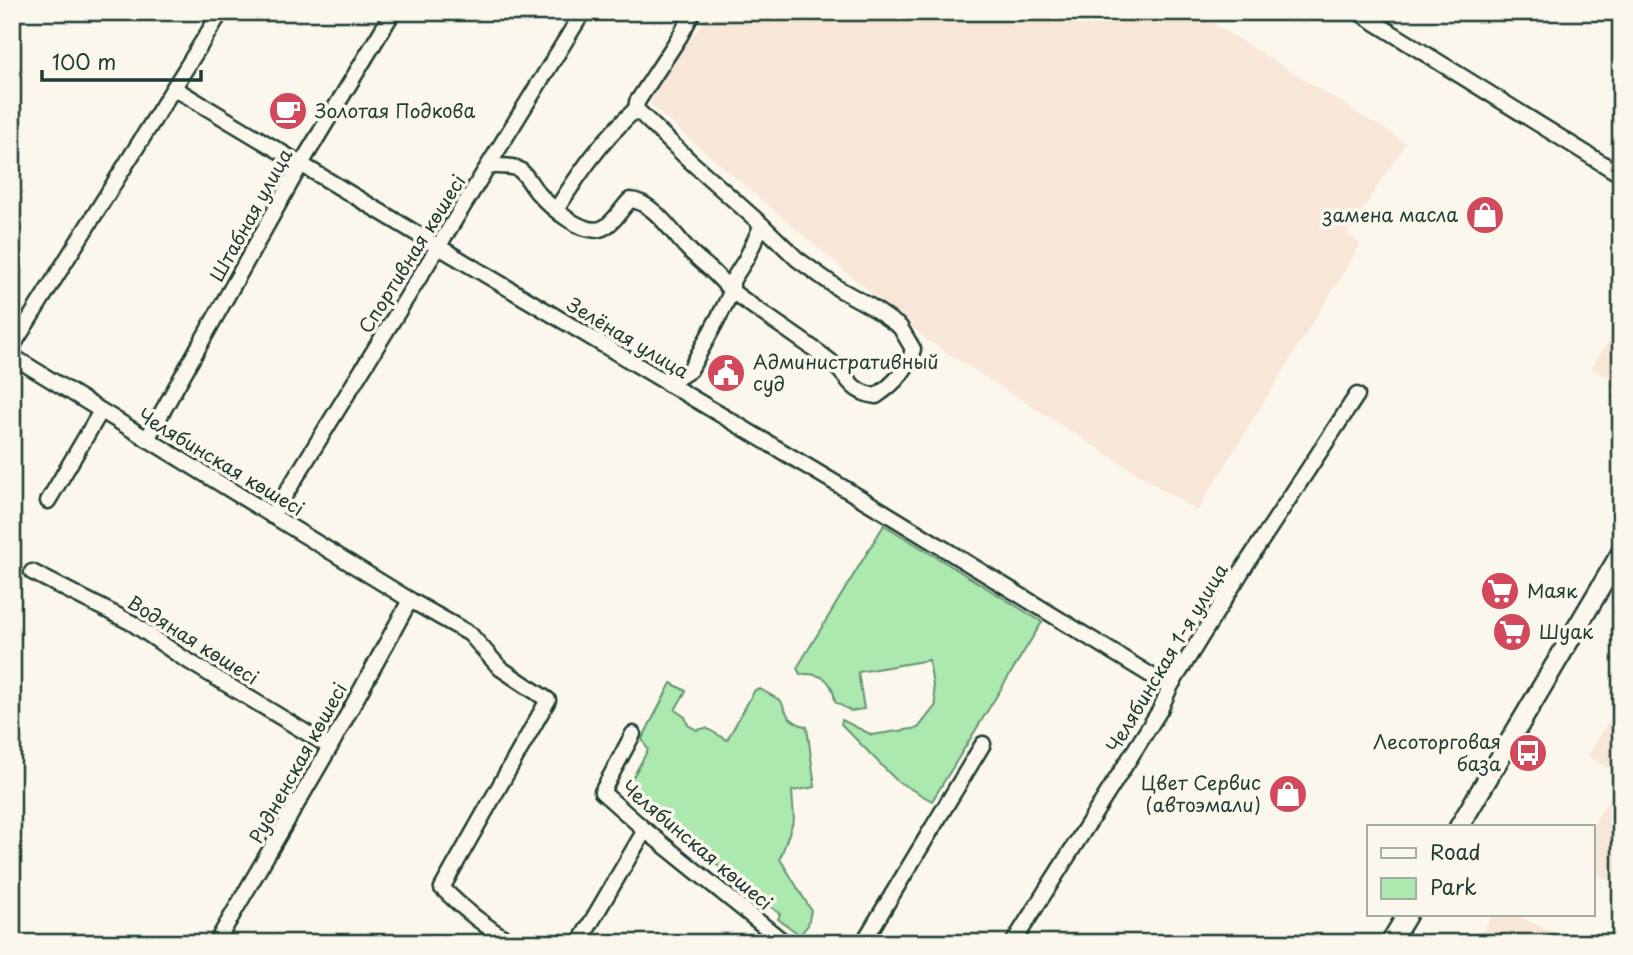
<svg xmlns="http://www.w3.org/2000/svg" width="1633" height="955" font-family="'Playpen Sans',sans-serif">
	<rect width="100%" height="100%" fill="#fbf7ec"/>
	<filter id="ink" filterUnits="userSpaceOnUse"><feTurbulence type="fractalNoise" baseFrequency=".0143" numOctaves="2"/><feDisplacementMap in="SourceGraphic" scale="14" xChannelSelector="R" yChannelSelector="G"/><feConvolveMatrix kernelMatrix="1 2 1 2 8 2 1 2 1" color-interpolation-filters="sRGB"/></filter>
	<g filter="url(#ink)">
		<g fill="#f8e6d6">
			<path d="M711 12H1195L1406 143 1346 234 1361 244 1197 511 927 340 650 105 664 74Z"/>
			<path d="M1621 321V385L1592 368Z"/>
			<path d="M1621 700V775L1588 756Z"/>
			<path d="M1621 779V888L1593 872 1592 827Z"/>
			<path d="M1493 915H1516L1576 943H1476Z"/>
		</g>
		<g fill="#ace9af" stroke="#669372" stroke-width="2">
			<path d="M884 525 1042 622 932 801 897 781 841 724 842 720 872 735 918 728 936 705 929 660 858 672 864 709 851 711 835 702C833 679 822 673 800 674L797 668Z"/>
			<path d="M671 683 686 691 675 710 685 717 688 725 697 730 706 728 727 740 755 690 760 689 781 701C787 716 790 722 807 727L815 787 792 791 794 819 780 859 811 910 808 925 800 935 778 919 780 914 624 793 648 750 642 739Z"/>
		</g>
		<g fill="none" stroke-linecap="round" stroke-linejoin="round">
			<defs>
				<g id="minor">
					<path d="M1358 12 1621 175"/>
					<path d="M174 88 439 247 884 512 1170 687"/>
					<path d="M489 166C497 166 508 165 516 168 526 172 531 186 538 193 550 207 584 237 603 228 614 223 621 209 630 200 652 201 672 232 686 247 693 255 702 262 710 269 718 276 725 285 733 292 765 316 799 337 830 361 849 376 849 392 876 396 893 385 908 370 913 349L900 327 870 306 839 289 797 259 762 225"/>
					<path d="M556 210C580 172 602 140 636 109"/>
					<path d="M12 347 221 12"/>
					<path d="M12 356 410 600 470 634 500 668 548 700 442 888C464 910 486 927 512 943"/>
					<path d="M668 384 690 370 723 309 732 290V281L746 259 762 225 690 161 636 109 637 102 680 36 692 14 691 12"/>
					<path d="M147 439 301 164 393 12"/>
					<path d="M48 501 101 411"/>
					<path d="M272 516 583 12"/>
					<path d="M32 572 132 623 180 656 330 747"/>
					<path d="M633 734 602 792 645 830 785 943"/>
					<path d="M216 943 330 747 410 600"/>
					<path d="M579 943 645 830"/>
					<path d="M863 943 983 744"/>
					<path d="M1013 943 1160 710 1170 687 1250 558 1357 395"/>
				</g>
				<g id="major">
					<path d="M1459 827 1621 553"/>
					<path d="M1390 943 1407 915"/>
				</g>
			</defs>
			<use href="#minor" stroke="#1f3d34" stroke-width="19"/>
			<use href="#major" stroke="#1f3d34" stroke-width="23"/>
			<use href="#minor" stroke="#fbf7ec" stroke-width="14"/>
			<use href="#major" stroke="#fbf7ec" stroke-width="18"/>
		</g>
	</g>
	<defs>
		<symbol id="cafe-disc" viewBox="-11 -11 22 22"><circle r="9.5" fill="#d1495b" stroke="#fbf7ec"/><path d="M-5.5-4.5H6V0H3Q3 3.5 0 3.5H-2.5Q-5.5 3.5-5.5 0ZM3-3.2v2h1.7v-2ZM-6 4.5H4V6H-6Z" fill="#fff"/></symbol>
		<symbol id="shop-disc" viewBox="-11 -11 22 22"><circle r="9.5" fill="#d1495b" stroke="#fbf7ec"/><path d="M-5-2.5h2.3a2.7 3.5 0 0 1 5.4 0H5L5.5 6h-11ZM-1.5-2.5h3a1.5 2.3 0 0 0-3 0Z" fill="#fff"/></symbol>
		<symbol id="civic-disc" viewBox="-11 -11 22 22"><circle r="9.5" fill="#d1495b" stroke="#fbf7ec"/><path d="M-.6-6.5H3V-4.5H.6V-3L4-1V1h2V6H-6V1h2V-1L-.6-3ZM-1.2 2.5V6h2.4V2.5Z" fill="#fff"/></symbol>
		<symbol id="supermarket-disc" viewBox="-11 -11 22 22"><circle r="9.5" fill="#d1495b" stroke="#fbf7ec"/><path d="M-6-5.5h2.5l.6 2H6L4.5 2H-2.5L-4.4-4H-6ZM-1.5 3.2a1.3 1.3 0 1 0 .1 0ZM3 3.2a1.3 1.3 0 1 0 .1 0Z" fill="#fff"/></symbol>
		<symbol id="bus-disc" viewBox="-11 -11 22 22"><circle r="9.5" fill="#d1495b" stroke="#fbf7ec"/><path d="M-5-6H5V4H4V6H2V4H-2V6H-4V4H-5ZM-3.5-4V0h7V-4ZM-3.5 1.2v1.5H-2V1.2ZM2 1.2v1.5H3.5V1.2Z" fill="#fff"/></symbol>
	</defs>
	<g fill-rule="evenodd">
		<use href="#cafe-disc" x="266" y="89" width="44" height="44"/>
		<use href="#shop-disc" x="1463" y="193" width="44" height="44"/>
		<use href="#civic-disc" x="704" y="351" width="44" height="44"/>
		<use href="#supermarket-disc" x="1478" y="569" width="44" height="44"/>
		<use href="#supermarket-disc" x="1490" y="610" width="44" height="44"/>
		<use href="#bus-disc" x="1506" y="731" width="44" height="44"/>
		<use href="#shop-disc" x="1266" y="772" width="44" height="44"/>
	</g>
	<g text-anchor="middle" stroke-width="7" stroke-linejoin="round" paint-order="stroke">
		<g font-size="19" fill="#1f3d34" stroke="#fbf7ec" text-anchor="start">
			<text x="315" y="118">Золотая Подкова</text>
			<text x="1458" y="222" text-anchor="end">замена масла</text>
			<text x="753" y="369">Административный<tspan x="753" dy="22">суд</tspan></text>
			<text x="1527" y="598">Маяк</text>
			<text x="1539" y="639">Шуак</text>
			<text x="1501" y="749" text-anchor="end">Лесоторговая<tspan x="1501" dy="22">база</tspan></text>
			<text x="1261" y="790" text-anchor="end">Цвет Сервис<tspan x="1261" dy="22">(автоэмали)</tspan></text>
		</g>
		<g font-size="19" fill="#1f3d34" stroke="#fbf7ec">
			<text transform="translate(251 215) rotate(-61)" y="7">Штабная улица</text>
			<text transform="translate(412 254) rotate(-58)" y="7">Спортивная көшесі</text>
			<text transform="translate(628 338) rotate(31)" y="7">Зелёная улица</text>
			<text transform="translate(221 462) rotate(31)" y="7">Челябинская көшесі</text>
			<text transform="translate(193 640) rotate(32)" y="7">Водяная көшесі</text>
			<text transform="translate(1167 658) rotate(-59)" y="7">Челябинская 1-я улица</text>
			<text transform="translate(298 763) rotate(-61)" y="7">Рудненская көшесі</text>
			<text transform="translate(697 845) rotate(40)" y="7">Челябинская көшесі</text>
		</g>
	</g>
	<rect width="1633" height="955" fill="none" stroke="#fbf7ec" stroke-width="42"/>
	<rect x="21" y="21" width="1591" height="913" fill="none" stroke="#1f3d34" stroke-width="2.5" filter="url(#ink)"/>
	<rect x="1367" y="825" width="228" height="91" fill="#fbf7ec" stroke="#a3ada2" stroke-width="2"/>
	<rect x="1381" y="848" width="35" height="10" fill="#fbf7ec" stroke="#a3ada2" stroke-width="2"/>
	<text x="1430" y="860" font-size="21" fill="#1f3d34">Road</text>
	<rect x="1381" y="878" width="35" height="21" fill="#ace9af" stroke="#a3ada2" stroke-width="2"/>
	<text x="1430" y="895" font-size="21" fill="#1f3d34">Park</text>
	<path d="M42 70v10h159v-10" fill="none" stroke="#1f3d34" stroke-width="3.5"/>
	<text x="52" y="70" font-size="21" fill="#1f3d34" stroke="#fbf7ec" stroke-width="5" paint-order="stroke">100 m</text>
</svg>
